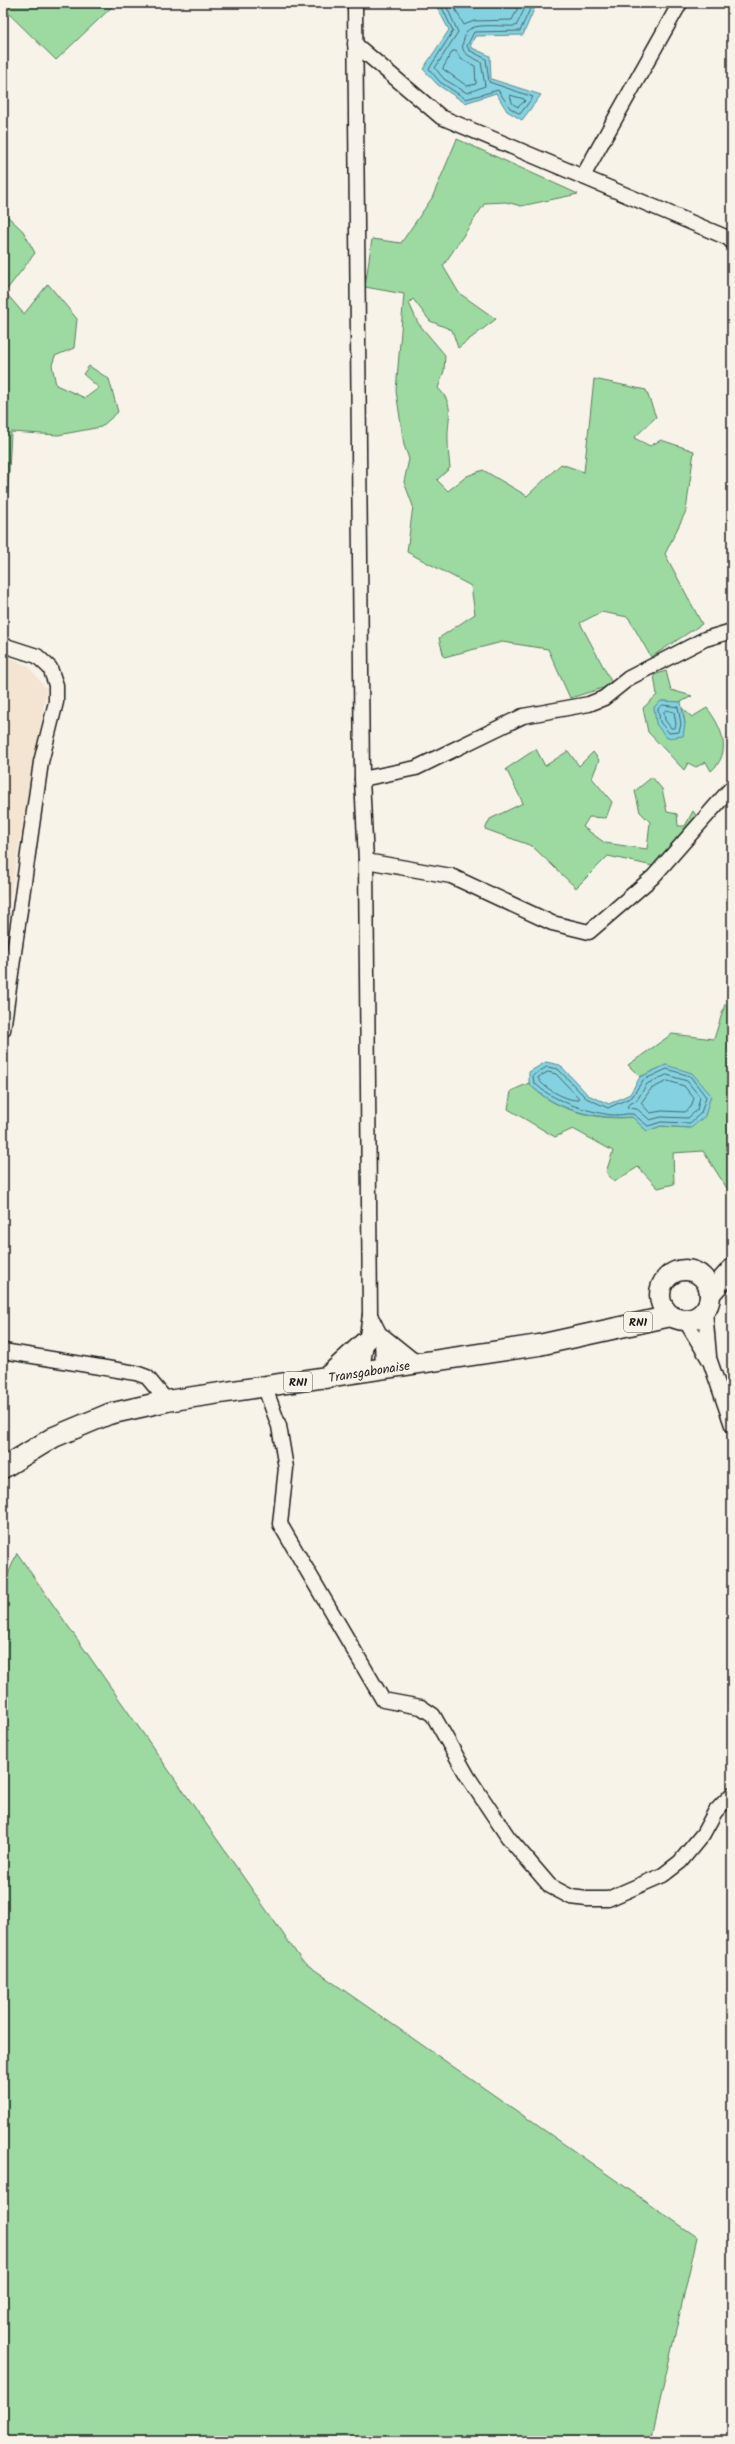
<svg xmlns="http://www.w3.org/2000/svg" width="735" height="2444" font-family="Kalam,sans-serif">
	<rect width="100%" height="100%" fill="#f7f3e8"/>
	<filter id="ink" filterUnits="userSpaceOnUse"><feTurbulence type="fractalNoise" baseFrequency=".025" numOctaves="2"/><feDisplacementMap in="SourceGraphic" scale="8" xChannelSelector="R" yChannelSelector="G"/><feConvolveMatrix kernelMatrix="1 2 1 2 8 2 1 2 1" color-interpolation-filters="sRGB"/></filter>
	<g filter="url(#ink)">
		<path fill="#f4e5d2" d="M3 654 28 666 47 689 10 898 3 897Z"/>
		<g fill="#9cdaa1" stroke="#5c7b5e">
			<path d="M3 3H116L56 60 3 8Z"/>
			<path d="M457 139 578 194 521 206 506 202 485 203 443 266 459 293 496 319 458 348 452 330 430 321 413 299 409 303 418 323 445 355 444 371 438 388C456 406 447 418 448 440 448 449 449 459 450 468L437 480 448 491 467 476 483 470 527 496 561 464 584 472 594 379 646 390 656 417 634 438 650 446 661 440 694 451 686 511 665 554 702 624 651 657 628 617 601 612 580 623 613 685 570 698 548 649 502 642 444 657 439 638 475 614 471 586 407 552 413 506 404 482 409 459 404 445 396 391 404 294 365 287 372 239 401 243 432 198Z"/>
			<path d="M3 209 5 214 23 231 35 253 5 292 24 314 48 284 77 319 74 348 55 356 52 365 56 385 85 398 99 388 83 374 89 366 109 379 118 412 101 427 58 435 11 432 7 509 3 508Z"/>
			<path d="M666 671 671 690 692 696 681 702 661 701 685 724 682 708 692 717 707 708C722 727 733 753 711 771L706 762 696 767 688 763 684 770 648 732 643 708 657 695 654 675Z"/>
			<path d="M536 749 545 766 568 751 579 766 593 752 599 760 592 778 612 802 606 818 589 817 583 827 605 843 647 849 650 822 640 812 635 791 652 777 662 789 667 812 677 814 678 826H685L693 811 699 820 653 866 608 856 576 888 532 846 485 829 490 819 523 803 506 769Z"/>
			<path d="M725 1004 732 1008V1196L703 1151 673 1153 674 1184 658 1188 638 1167 614 1182 606 1172 613 1151 573 1129 555 1137 508 1109 511 1091 529 1083C551 1110 599 1121 632 1117L647 1131 661 1126 691 1128 666 1065 640 1077 628 1065 672 1034 714 1039Z"/>
			<path d="M17 1553 302 1961 697 2237 651 2441H3V1586Z"/>
		</g>
		<g fill="#84d2e1" stroke="#5a8992">
			<path d="M435 3H530L535 7 523 35 475 36 470 47 490 56 491 79 541 95 522 120 507 111 496 93 465 103 438 85 423 69 449 30Z"/>
			<path d="M661 701 681 702 685 724 683 736 667 738 656 724 654 707Z"/>
			<path d="M546 1062 560 1065 588 1095 609 1104 630 1094 640 1077 666 1065 692 1073 711 1095 705 1116 691 1128 661 1126 647 1131 632 1117C599 1120 552 1110 529 1083V1072Z"/>
		</g>
		<g fill="none" stroke-linecap="round" stroke-linejoin="round">
			<g stroke="#46656b" stroke-width="1">
				<path d="M440 3 453 31 429 69 440 82 466 99 498 90 510 108 520 114 533 97 489 82 486 59 469 50 467 46 474 32 520 31 530 9 528 3"/>
				<path d="M445 3 458 32 435 68 444 79 467 93 485 86 481 62C471 56 458 54 464 39 465 35 466 31 470 29 478 23 506 27 516 26L524 10 523 3"/>
				<path d="M452 3 464 25 474 21 512 20 517 10V3"/>
				<path d="M453 51H456L461 59 475 66 476 84 467 86 443 69Z"/>
				<path d="M510 95 524 99 525 101 518 107 513 104Z"/>
				<path d="M663 705 678 707 681 724 679 732 669 733 660 722 658 709Z"/>
				<path d="M666 710 674 712 676 724 675 728H671L665 720 664 712Z"/>
				<path d="M547 1067 558 1069 586 1098 608 1108 632 1097 643 1080 667 1069 690 1076 706 1097 701 1113 690 1123 661 1122 648 1126 633 1114C626 1113 619 1116 612 1115 588 1112 549 1100 534 1082L533 1076Z"/>
				<path d="M548 1072 556 1074 579 1098 578 1100C568 1101 542 1088 538 1078Z"/>
				<path d="M667 1075 687 1081 700 1097 697 1110 688 1118 661 1117 650 1120 637 1109 627 1108 628 1105 637 1100 647 1084Z"/>
				<path d="M668 1081 684 1086 694 1098 691 1107 685 1112 662 1111 650 1113 641 1103 651 1089Z"/>
			</g>
			<defs>
				<g id="minor">
					<path d="M355 3 362 779 366 861 370 1315 362 1371"/>
					<path d="M355 44 441 117 728 238 732 242"/>
					<path d="M583 176 680 3"/>
					<path d="M3 645 37 656 50 668 56 685V702L41 762 3 1030"/>
					<path d="M362 779 416 768 523 716 589 704 604 698 629 678 705 639 732 631"/>
					<path d="M366 861 451 876 552 923 589 932 653 877 732 787"/>
					<path d="M705 1311 709 1356"/>
					<path d="M370 1315 382 1339 383 1368"/>
					<path d="M685 1320 710 1361 732 1425"/>
					<path d="M3 1351 136 1373 147 1377 167 1401"/>
					<path d="M265 1388 279 1426 286 1468 280 1524 383 1700 421 1707 433 1715 468 1777 508 1837 550 1886 571 1897 587 1899H608L663 1875 680 1862 703 1834 715 1812 732 1794"/>
				</g>
				<g id="highway">
					<circle cx="685" cy="1295" r="25"/>
					<path d="M710 1294 732 1269"/>
					<path d="M382 1339 412 1363"/>
					<path d="M326 1378 365 1342"/>
					<path d="M3 1468 54 1437 109 1414 167 1401 539 1345 671 1316"/>
				</g>
			</defs>
			<use href="#minor" stroke="#1c1c1c" stroke-width="17"/>
			<use href="#highway" stroke="#1c1c1c" stroke-width="23"/>
			<use href="#minor" stroke="#f7f3e8" stroke-width="14"/>
			<use href="#highway" stroke="#f7f3e8" stroke-width="20"/>
		</g>
	</g>
	<g text-anchor="middle" stroke-width="3" stroke-linejoin="round" paint-order="stroke">
		<g fill="#f7f3e8" stroke="#5e5c59" stroke-width="1">
			<rect x="624" y="1312" width="28" height="20" rx="3"/>
			<rect x="284" y="1372" width="28" height="20" rx="3"/>
		</g>
		<g font-size="12" font-weight="bold" fill="#1c1c1c">
			<text x="638" y="1326">RN1</text>
			<text x="298" y="1386">RN1</text>
		</g>
		<g font-size="13" fill="#1c1c1c" stroke="#f7f3e8">
			<text transform="translate(369 1371) rotate(-9)" y="5">Transgabonaise</text>
		</g>
	</g>
	<rect width="735" height="2444" fill="none" stroke="#f7f3e8" stroke-width="16"/>
	<rect x="8" y="8" width="719" height="2428" fill="none" stroke="#1c1c1c" stroke-width="1.5" filter="url(#ink)"/>
</svg>
